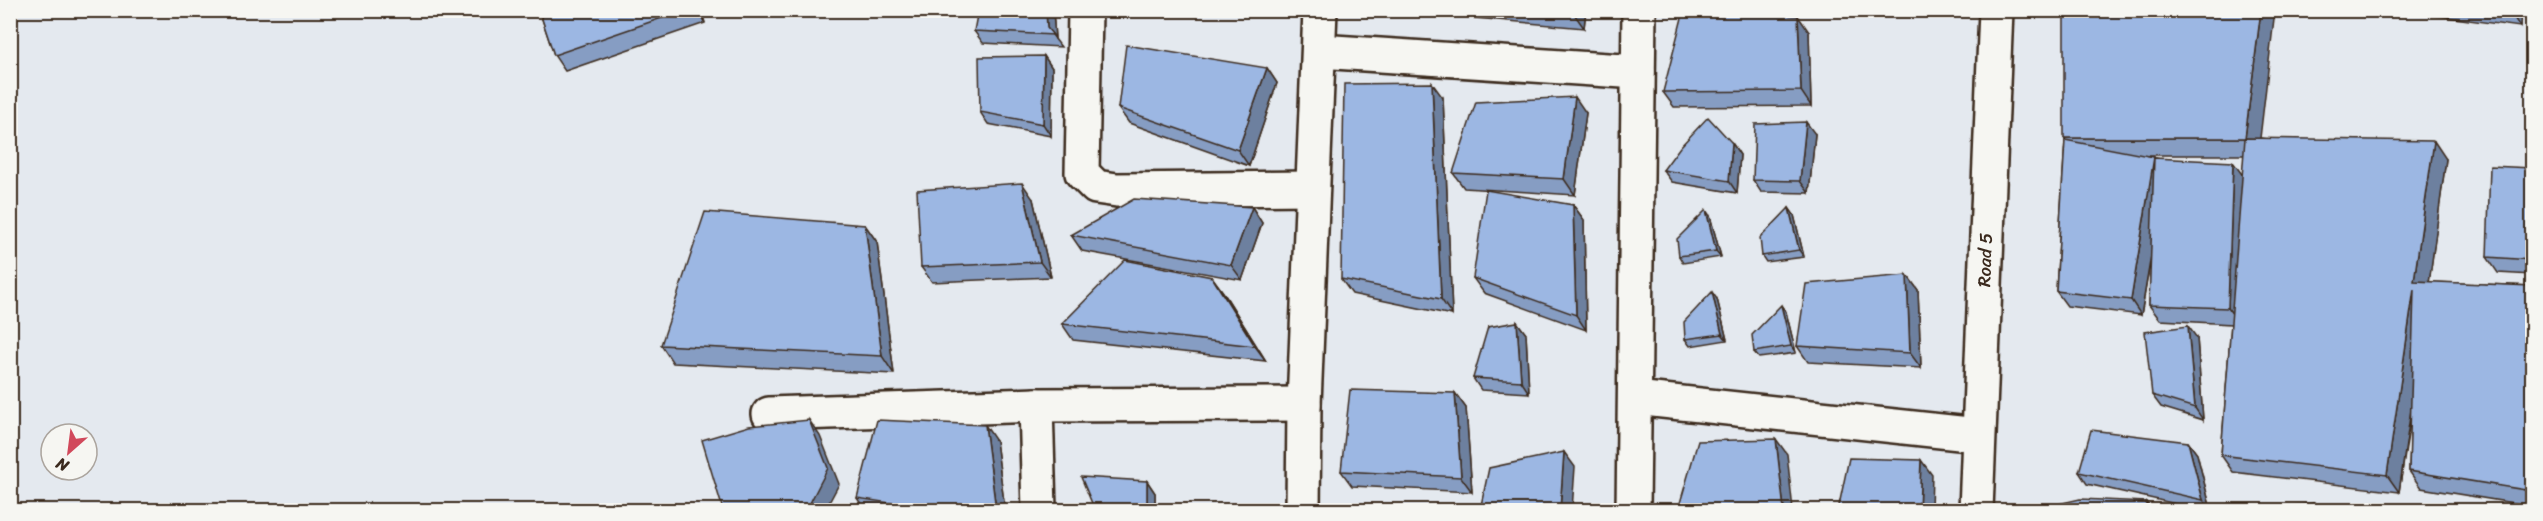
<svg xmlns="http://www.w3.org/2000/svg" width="2543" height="521" font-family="Sriracha,sans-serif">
	<rect width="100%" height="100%" fill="#e4e9ef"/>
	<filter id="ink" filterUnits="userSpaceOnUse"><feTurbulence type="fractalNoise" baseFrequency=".0167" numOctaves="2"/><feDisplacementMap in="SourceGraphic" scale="12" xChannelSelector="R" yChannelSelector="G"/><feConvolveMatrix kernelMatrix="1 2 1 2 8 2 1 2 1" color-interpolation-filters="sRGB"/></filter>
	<g filter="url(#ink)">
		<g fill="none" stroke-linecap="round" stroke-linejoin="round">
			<defs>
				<g id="minor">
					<path d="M1085 10 1082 173 1096 187 1117 190 1312 188"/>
					<path d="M1319 51 1638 72"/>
					<path d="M1635 398 1978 435"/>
					<path d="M1036 405 1039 510"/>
					<path d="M769 414 1036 405 1304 404"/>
					<path d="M1303 510 1304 404 1320 10"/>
					<path d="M1633 510 1639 10"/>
					<path d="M1976 510 1996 10"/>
				</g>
			</defs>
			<use href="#minor" stroke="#3b2a1e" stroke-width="38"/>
			<use href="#minor" stroke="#f6f6f2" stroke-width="33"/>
		</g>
		<g fill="#869dc3" stroke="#3b2a1e" stroke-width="1.5" fill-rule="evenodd">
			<path d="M539 10H701L705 23 565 71 554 55Z"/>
			<path d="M1053 10 1055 39 1061 47 983 43 974 31Z"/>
			<path d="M1386 10H1586L1584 28Z"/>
			<path d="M2395 10H2521L2520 27Z"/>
			<path d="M1809 32 1811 106 1674 107 1663 92Z"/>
			<path d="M1044 56 1052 68 1051 136 988 124 980 112Z"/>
			<path d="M1267 68 1277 83 1249 166 1129 123 1118 108Z"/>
			<path d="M1443 98 1452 315 1352 294 1341 279Z"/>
			<path d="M1586 113 1575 195 1464 188 1453 173Z"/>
			<path d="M1815 134 1809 193 1761 192 1753 180Z"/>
			<path d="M2064 138H2260L2446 159 2429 282 2532 286V506L2421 488 2409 471 2411 415 2399 492 2233 472 2221 455 2231 324 2160 320 2149 305 2151 257 2141 315 2067 306 2056 291 2065 140ZM2148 155H2244L2243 175 2155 158Z"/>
			<path d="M1732 143 1740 155 1737 193 1672 182 1663 170Z"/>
			<path d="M2532 168V275L2498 273 2487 257Z"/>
			<path d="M1033 199 1051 277 932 282 921 267Z"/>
			<path d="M1573 205 1584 220 1586 330 1484 293 1473 278Z"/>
			<path d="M1252 207 1262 223 1242 280 1082 251 1071 235Z"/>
			<path d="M1789 208 1794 215 1804 257 1766 262 1762 256Z"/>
			<path d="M1710 216 1721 257 1683 263 1679 256Z"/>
			<path d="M865 225 877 242 894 374 673 363 661 345Z"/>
			<path d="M1907 275 1918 290 1921 368 1808 362 1797 346Z"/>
			<path d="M1212 277 1223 292 1266 361 1073 340 1062 324Z"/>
			<path d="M1717 299 1727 340 1690 346 1685 339Z"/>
			<path d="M1786 312 1796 353 1759 358 1754 352Z"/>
			<path d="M1517 322 1526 334 1529 393 1481 390 1473 378Z"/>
			<path d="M2197 338 2203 420 2161 407 2152 395Z"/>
			<path d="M1455 393 1466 408 1472 492 1352 486 1341 471Z"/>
			<path d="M996 441 1005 510H865L857 498Z"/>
			<path d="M2188 442 2197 454 2211 510H2203L2087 484 2079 472Z"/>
			<path d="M1147 481 1155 493V510H1096L1094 508Z"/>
		</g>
		<g fill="#6d809f" stroke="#3b2a1e" stroke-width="1.5">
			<path d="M696 10H701L705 23Z"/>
			<path d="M1046 10H1053L1055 39 1047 28Z"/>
			<path d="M1572 10H1586L1584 28 1572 11Z"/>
			<path d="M2261 10H2275L2258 155 2245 138Z"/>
			<path d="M2509 10H2521L2520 27Z"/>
			<path d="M1798 16 1809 32 1811 106 1801 91Z"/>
			<path d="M1044 56 1052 68 1051 136 1043 124Z"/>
			<path d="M1267 68 1277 83 1249 166 1238 150Z"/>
			<path d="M1432 83 1443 98 1452 315 1441 299Z"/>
			<path d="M1575 97 1586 113 1575 195 1564 179Z"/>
			<path d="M1806 122 1815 134 1809 193 1800 181Z"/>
			<path d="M2434 141 2446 159 2427 298 2414 281Z"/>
			<path d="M1732 143 1740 155 1737 193 1729 181Z"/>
			<path d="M2154 157 2165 172 2141 315 2131 300Z"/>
			<path d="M2233 162 2244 177 2239 324 2228 308Z"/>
			<path d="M1022 183 1033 199 1051 277 1040 262Z"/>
			<path d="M1573 205 1584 220 1586 330 1576 315Z"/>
			<path d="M1252 207 1262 223 1242 280 1231 265Z"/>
			<path d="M1789 208 1794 215 1804 257 1799 250Z"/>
			<path d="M1706 210 1710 216 1721 257 1716 251Z"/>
			<path d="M865 225 877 242 894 374 882 356Z"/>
			<path d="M1907 275 1918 290 1921 368 1910 353Z"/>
			<path d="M1212 277 1223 292 1266 361 1255 346Z"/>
			<path d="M2414 289 2426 306 2399 492 2387 475Z"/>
			<path d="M1712 292 1717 299 1727 340 1722 334Z"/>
			<path d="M1781 305 1786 312 1796 353 1791 346Z"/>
			<path d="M1517 322 1526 334 1529 393 1521 381Z"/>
			<path d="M2188 326 2197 338 2203 420 2195 408Z"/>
			<path d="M1455 393 1466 408 1472 492 1461 477Z"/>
			<path d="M809 420 820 436 839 484 825 510H808Z"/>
			<path d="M985 425 996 441 1005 510H996Z"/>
			<path d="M1776 439 1787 454 1793 510H1784Z"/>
			<path d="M2188 442 2197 454 2211 510 2203 500Z"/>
			<path d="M1564 452 1575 467 1572 510H1560Z"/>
			<path d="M1921 460 1932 475 1931 510H1919Z"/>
			<path d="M1147 481 1155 493V510H1147Z"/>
			<path d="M2146 502 2153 510H2146Z"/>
			<path d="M2315 503 2320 510H2315Z"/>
		</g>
		<g fill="#9cb7e3" stroke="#3b2a1e" stroke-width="1.5">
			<path d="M539 10H685L554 55Z"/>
			<path d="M978 10H1046L1047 28 1053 35 974 31Z"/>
			<path d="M1684 10H1711L1798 16 1801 91 1663 92Z"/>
			<path d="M2064 10H2261L2245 138H2064Z"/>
			<path d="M1126 45 1267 68 1238 150 1118 108Z"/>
			<path d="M1044 56 1043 124 980 112 979 57Z"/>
			<path d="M1432 83 1441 299 1341 279 1344 84Z"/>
			<path d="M1575 97 1564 179 1453 173 1476 102Z"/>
			<path d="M1708 117 1732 143 1729 181 1663 170 1680 147Z"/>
			<path d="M1806 122 1800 181 1753 180 1755 124Z"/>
			<path d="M2245 138 2434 141 2414 281 2532 286V491L2409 471 2414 289 2387 475 2221 455Z"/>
			<path d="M2065 140 2154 157 2131 300 2056 291Z"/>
			<path d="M2154 158 2233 162 2228 308 2149 305Z"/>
			<path d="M2490 166 2532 168V260L2487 257Z"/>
			<path d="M1022 183 1040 262 921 267 917 190Z"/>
			<path d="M1486 190 1573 205 1576 315 1473 278Z"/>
			<path d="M1134 199 1252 207 1231 265 1071 235Z"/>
			<path d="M1789 208 1799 250 1762 256 1760 238Z"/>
			<path d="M1706 210 1716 251 1679 256 1677 239Z"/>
			<path d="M705 212 865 225 882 356 661 345Z"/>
			<path d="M1125 260 1212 277 1255 346 1062 324Z"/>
			<path d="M1907 275 1910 353 1797 346 1806 284Z"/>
			<path d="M1712 292 1722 334 1685 339 1684 322Z"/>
			<path d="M1781 305 1791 346 1754 352 1752 335Z"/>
			<path d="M1517 322 1521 381 1473 378 1488 327Z"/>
			<path d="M2188 326 2195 408 2152 395 2145 332Z"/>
			<path d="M1350 390 1455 393 1461 477 1341 471Z"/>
			<path d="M809 420 828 468 811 501 808 510H723L702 440 749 426Z"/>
			<path d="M877 420 985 425 996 510H934L857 498Z"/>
			<path d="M2091 430 2188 442 2203 500 2079 472Z"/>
			<path d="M1776 439 1784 510H1678L1698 441Z"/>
			<path d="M1564 452 1560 510H1480L1489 468Z"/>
			<path d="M1849 458 1921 460 1919 510H1838Z"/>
			<path d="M1081 477 1147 481V510L1094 508Z"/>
			<path d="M2080 499 2146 502V510H2032Z"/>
			<path d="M2315 503V510H2258Z"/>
		</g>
	</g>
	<g text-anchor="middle" stroke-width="5" stroke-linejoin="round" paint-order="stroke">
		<g font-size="18" fill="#3b2a1e" stroke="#f6f6f2">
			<text transform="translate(1985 260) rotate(-88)" y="6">Road 5</text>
		</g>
	</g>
	<rect width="2543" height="521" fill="none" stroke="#f6f6f2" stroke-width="36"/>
	<rect x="18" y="18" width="2507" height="485" fill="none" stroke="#3b2a1e" stroke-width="2" filter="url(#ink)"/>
	<g transform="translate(69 452) rotate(208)"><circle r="28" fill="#f6f6f2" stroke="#aba49d" stroke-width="1.5"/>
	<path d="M0-4.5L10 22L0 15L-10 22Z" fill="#d1495b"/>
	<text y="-9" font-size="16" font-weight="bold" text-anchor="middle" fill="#3b2a1e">N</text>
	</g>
</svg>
